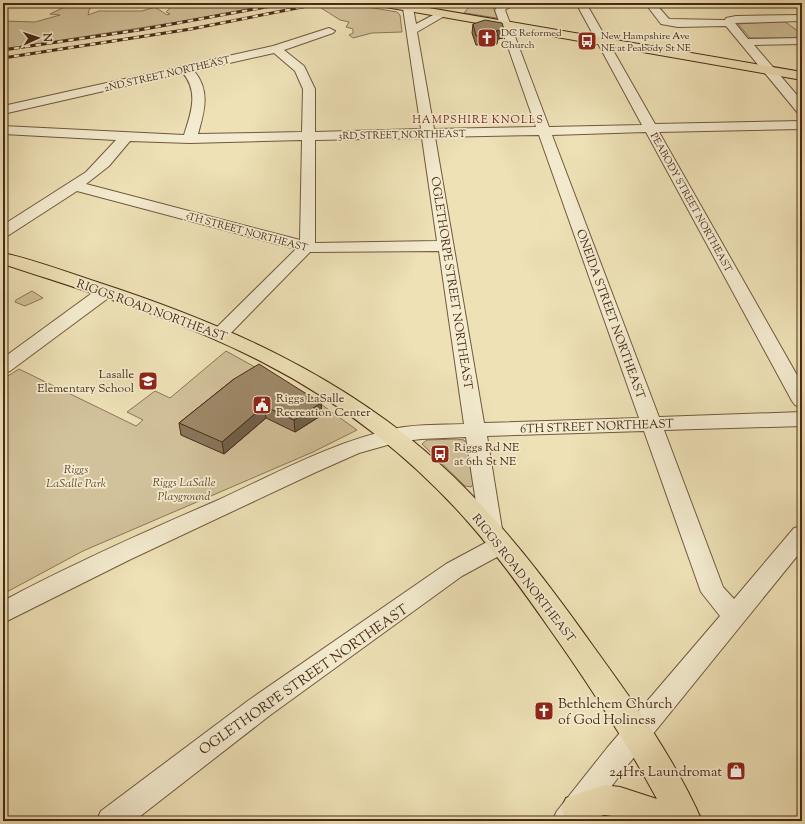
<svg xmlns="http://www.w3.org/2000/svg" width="805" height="824" font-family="'Sorts Mill Goudy',serif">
	<rect width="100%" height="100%" fill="#eee1b6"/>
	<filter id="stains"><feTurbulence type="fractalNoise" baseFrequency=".005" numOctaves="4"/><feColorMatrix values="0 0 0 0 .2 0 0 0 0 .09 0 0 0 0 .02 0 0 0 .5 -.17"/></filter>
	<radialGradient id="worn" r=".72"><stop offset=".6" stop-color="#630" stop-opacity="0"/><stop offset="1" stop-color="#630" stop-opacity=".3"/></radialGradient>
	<g fill="#d2c29b" stroke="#8d7658">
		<path d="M73 3H94L89 10 88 15 99 11H142L155 7 167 15 170 14 166 12 170 8 160 5 162 3H279L178 22 3 49V21L35 22 60 15 50 14Z"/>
		<path d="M332 3 350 4 397 12 400 15 402 32 372 33 353 38 349 35 353 33V29L346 27 349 22 340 20 318 6Z"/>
		<path d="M462 3H492L497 18 464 13 468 8 462 6Z"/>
		<path d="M784 21 802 34V38H750L738 24Z"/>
		<path d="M32 291 43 298 25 306 15 302 16 300Z"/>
		<path d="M226 351 318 402 357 430 313 452 83 551 3 594V379L19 369 136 426 143 420 127 412 155 391 170 398Z"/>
		<path d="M457 439 464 440 467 444 473 484 471 487 465 486 422 444 427 440Z"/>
	</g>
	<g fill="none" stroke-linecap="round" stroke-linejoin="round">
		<defs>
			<g id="minor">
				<path d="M501 3H516L505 10 549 127 642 125 576 3H586L655 124 802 121V129L659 132 802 384V407L795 405 792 401 646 132 552 135 659 417 802 412V426L664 430 723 587 734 599 794 528 802 526V550L627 766 585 821H552L557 811 607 748 720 616 701 592 644 431 487 436 503 535 502 537 508 539 512 545 508 551 462 576 269 716 134 821H96L101 811 249 700 446 564 487 542 484 541 481 535 466 437 421 439 398 442 359 453 314 473 129 560 3 623V601C72 564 144 532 216 501 275 474 334 441 398 428 420 424 442 425 464 424L439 251 310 252 226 338 220 339 214 338 211 334 214 330 296 249 77 191 9 235 3 237V225L86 172 116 140 3 134V126L184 135C191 113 199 92 183 73L3 114V106L273 46 329 28 335 31 333 33 284 50 304 66 315 89V132L421 129 403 8 408 5 413 8 416 24 439 12 443 11 448 14 417 32 434 129 536 127 495 10ZM274 53 295 71 303 89 302 132 198 134C204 112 211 91 194 71ZM539 135 639 418 484 423 435 137ZM422 138 437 241 315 243V140ZM302 140 300 240 86 184 109 166 130 141 190 143Z"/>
				<path d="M645 3H655L669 19 725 20 726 18 736 16 802 15V21L735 23 748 39 802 38V44L754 45 802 101V113L797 112 726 26 678 27 661 24Z"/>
				<path d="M105 287 111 288 114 292 111 296 10 371 3 373V358L99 288Z"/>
			</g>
			<g id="major">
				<path d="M374 3H400L802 72V80L380 6Z"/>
				<path d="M3 253C35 260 66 272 97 282 223 323 344 376 442 466 500 519 548 583 593 646 633 701 675 759 702 821H634L620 817 604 815 585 821 566 820 561 809 566 798 604 785 620 787 657 799C625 740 588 683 549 628 524 592 498 556 469 523 413 459 342 403 266 364 182 320 92 293 3 264Z"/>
			</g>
		</defs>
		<use href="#minor" stroke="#72583d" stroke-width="2"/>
		<use href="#major" stroke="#482a15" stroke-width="2"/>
		<use href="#minor" fill="#f4ecd0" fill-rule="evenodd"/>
		<use href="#major" fill="#eee1b6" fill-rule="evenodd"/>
		<defs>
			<g id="rail">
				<path d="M3 50 139 30 288 3"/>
				<path d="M3 58 191 29 323 3"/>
			</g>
		</defs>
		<use href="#rail" stroke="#482a15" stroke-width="3"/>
		<use href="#rail" stroke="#f4ecd0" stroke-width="2" stroke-dasharray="5.5" stroke-linecap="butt"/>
	</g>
	<g fill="#88765a" stroke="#482a15">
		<path d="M473 24 503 38 498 39 497 44 476 45 472 33Z"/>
		<path d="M234 379 321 403 322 415 295 432 266 418 224 454 181 435 179 423Z"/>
	</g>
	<g fill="#6f604a" stroke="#482a15">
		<path d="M504 29 503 38 498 39V35L496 31Z"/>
		<path d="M321 403 322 415 295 432 294 420Z"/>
		<path d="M264 406 266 418 224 454 222 442Z"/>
	</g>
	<g fill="#9e8969" stroke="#482a15">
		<path d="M485 20 502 23 504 29 496 31 498 35 476 36 473 24Z"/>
		<path d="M259 364 321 403 294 420 264 406 222 442 179 423 234 379Z"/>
	</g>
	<defs>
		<symbol id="church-square" viewBox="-11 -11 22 22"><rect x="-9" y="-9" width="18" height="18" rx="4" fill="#8f2418" stroke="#f4ecd0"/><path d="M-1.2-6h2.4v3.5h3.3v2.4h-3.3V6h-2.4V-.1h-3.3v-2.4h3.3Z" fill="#fff"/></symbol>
		<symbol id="bus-square" viewBox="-11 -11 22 22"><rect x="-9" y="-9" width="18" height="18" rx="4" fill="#8f2418" stroke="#f4ecd0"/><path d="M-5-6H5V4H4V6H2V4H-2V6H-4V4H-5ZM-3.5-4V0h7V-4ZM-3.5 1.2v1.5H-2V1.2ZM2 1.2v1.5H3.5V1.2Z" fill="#fff"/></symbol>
		<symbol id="school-square" viewBox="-11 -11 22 22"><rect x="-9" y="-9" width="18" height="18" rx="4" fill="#8f2418" stroke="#f4ecd0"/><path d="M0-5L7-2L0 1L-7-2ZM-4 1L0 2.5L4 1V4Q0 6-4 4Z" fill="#fff"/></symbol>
		<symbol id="civic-square" viewBox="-11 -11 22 22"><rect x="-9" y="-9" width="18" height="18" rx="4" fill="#8f2418" stroke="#f4ecd0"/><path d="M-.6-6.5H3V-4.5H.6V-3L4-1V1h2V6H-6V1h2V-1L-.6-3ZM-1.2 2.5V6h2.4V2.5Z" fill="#fff"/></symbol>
		<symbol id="shop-square" viewBox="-11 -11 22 22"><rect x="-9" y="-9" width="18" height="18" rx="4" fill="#8f2418" stroke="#f4ecd0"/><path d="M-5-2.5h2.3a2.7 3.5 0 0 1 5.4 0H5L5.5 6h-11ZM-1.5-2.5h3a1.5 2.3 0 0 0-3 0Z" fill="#fff"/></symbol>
	</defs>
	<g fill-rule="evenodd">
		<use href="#church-square" x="476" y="27" width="22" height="22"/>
		<use href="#bus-square" x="576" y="30" width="22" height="22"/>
		<use href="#school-square" x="137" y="370" width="22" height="22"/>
		<use href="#civic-square" x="251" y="394" width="22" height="22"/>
		<use href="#bus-square" x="429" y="443" width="22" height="22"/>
		<use href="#church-square" x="533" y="700" width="22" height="22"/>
		<use href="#shop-square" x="725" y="760" width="22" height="22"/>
	</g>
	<g text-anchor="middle" stroke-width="3.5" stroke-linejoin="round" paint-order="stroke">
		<g font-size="10" fill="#482a15" stroke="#f4ecd0" text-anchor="start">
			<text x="501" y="36">DC Reformed<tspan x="501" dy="12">Church</tspan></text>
			<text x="601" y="39">New Hampshire Ave<tspan x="601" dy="12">NE at Peabody St NE</tspan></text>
		</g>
		<g font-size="10" fill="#482a15" stroke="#f4ecd0">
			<text transform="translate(167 73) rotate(-13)" y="4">2ND STREET NORTHEAST</text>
			<text transform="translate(402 134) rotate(-1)" y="4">3RD STREET NORTHEAST</text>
			<text transform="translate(692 202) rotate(61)" y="4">PEABODY STREET NORTHEAST</text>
			<text transform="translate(247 231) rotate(15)" y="4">5TH STREET NORTHEAST</text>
		</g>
		<g font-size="11" letter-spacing="1" fill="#7a1f14" stroke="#f4ecd0">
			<text x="478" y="123">HAMPSHIRE KNOLLS</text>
		</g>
		<g font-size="12" fill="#482a15" stroke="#f4ecd0">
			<text transform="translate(452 283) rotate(81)" y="4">OGLETHORPE STREET NORTHEAST</text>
			<text transform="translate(152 310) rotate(20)" y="4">RIGGS ROAD NORTHEAST</text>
			<text transform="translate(611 314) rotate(70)" y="4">ONEIDA STREET NORTHEAST</text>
			<text transform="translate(597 426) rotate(-2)" y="4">6TH STREET NORTHEAST</text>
			<text transform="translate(524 578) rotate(52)" y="4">RIGGS ROAD NORTHEAST</text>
		</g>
		<g font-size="12" fill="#482a15" stroke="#f4ecd0" text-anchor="start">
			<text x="134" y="378" text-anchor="end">Lasalle<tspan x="134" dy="14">Elementary School</tspan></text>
			<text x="276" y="402">Riggs LaSalle<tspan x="276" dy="14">Recreation Center</tspan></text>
			<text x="454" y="451">Riggs Rd NE<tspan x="454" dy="14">at 6th St NE</tspan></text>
		</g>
		<g font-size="12" font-style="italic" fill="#644830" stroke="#f4ecd0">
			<text x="76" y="473">Riggs<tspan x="76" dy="14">LaSalle Park</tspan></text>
			<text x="184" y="486">Riggs LaSalle<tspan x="184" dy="14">Playground</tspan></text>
		</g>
		<g font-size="14" fill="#482a15" stroke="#f4ecd0">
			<text transform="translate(303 679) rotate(-35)" y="5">OGLETHORPE STREET NORTHEAST</text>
		</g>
		<g font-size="14" fill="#482a15" stroke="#f4ecd0" text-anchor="start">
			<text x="558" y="708">Bethlehem Church<tspan x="558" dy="16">of God Holiness</tspan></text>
			<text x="722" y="776" text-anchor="end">24Hrs Laundromat</text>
		</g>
	</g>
	<rect width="805" height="824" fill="none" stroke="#eee1b6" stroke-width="16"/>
	<rect x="4" y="4" width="797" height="816" fill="none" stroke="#482a15" stroke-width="2"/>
	<rect x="8" y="8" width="789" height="808" fill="none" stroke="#482a15"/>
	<g transform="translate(38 38) rotate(87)" stroke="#f4ecd0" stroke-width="3" paint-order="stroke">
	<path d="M0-3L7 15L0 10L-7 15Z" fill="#482a15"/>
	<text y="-6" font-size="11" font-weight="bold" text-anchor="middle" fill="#482a15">N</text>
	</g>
	<rect width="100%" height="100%" filter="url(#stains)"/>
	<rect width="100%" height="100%" fill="url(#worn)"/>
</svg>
